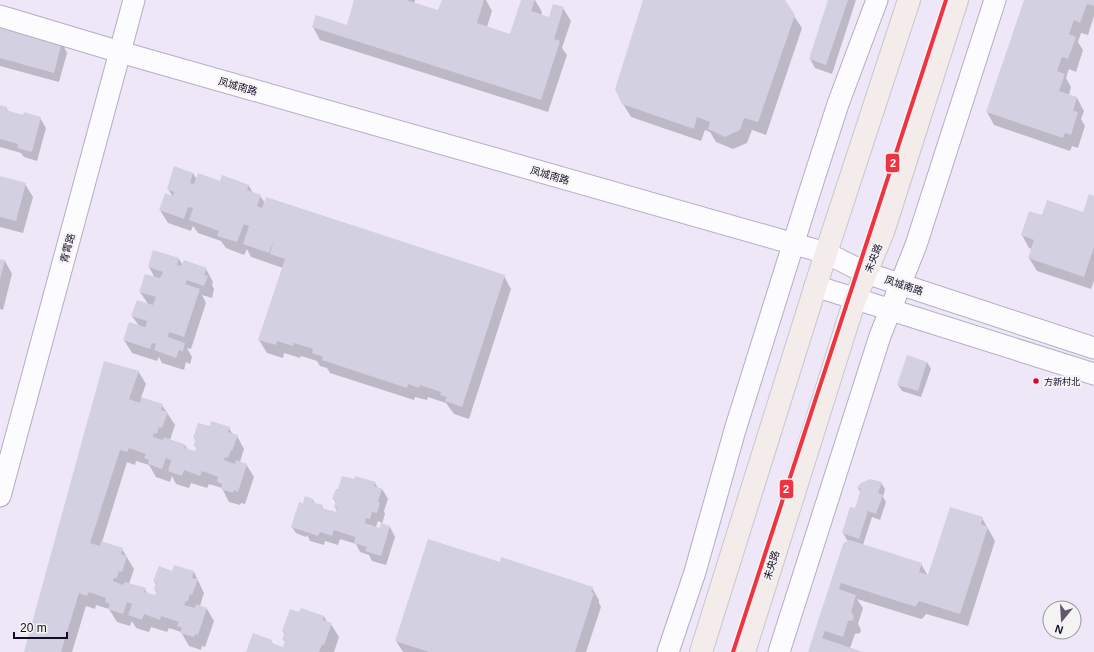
<svg xmlns="http://www.w3.org/2000/svg" width="1094" height="652" font-family="Helvetica,'Noto Sans SC',sans-serif">
	<rect width="100%" height="100%" fill="#ede7f8"/>
	<g fill="#0003" fill-rule="evenodd">
		<path d="M355 0H415L414 3 439 12 443 0H486L492 11 487 27 511 35 522 0H535L542 12 541 16 550 19 563 8 571 21 562 48 567 55 548 112 320 40 313 27 347 26Z"/>
		<path d="M644 0H783L802 28 766 135 752 130 747 143 733 149 716 142 710 132 705 130 701 141 631 117 623 104Z"/>
		<path d="M829 0H856L832 74 815 68 810 59Z"/>
		<path d="M1025 0H1094V16L1088 35 1081 33 1078 42 1083 50 1076 72 1069 69 1066 78 1071 87 1069 95 1077 98 1084 111 1081 119 1085 126 1078 148 1072 146 1070 151 994 125 987 112Z"/>
		<path d="M0 26 62 43 67 53 59 82 0 66Z"/>
		<path d="M0 106 6 108 9 112 24 116 40 118 46 128 37 161 24 157 21 153 0 147Z"/>
		<path d="M193 173 197 180 249 186 253 193 260 196 265 203 504 276 511 289 469 419 454 414 446 403 428 397 427 400 415 397 414 400 330 373 327 368 320 366 317 361 301 356 300 358 284 353 283 358 267 353 259 340 283 268 251 257 247 249 244 255 226 248 221 241 198 233 193 226 191 231 168 223 160 210 173 197 168 189Z"/>
		<path d="M0 177 25 184 33 197 23 233 0 227Z"/>
		<path d="M1094 197V281L1091 289 1037 271 1029 258 1032 249 1029 248 1022 235 1043 216 1083 213Z"/>
		<path d="M154 251 179 259 183 266 206 269 213 282 212 285 214 289 212 298 202 295 206 303 191 349 187 348 192 357 190 364 186 362 184 370 162 363 159 357 157 361 132 353 124 340 139 326 132 316 148 304 140 292 155 278 149 267Z"/>
		<path d="M0 260 5 261 12 274 3 310 0 309Z"/>
		<path d="M927 362 931 369 921 397 902 391 898 385Z"/>
		<path d="M138 371 146 384 141 398 162 405 175 425 170 440 185 445 188 450 196 453 197 449 195 445 196 441 194 438 210 427 229 428 233 435 237 436 244 449 240 462 246 464 254 477 245 504 241 503 240 505 229 502 222 488 209 484 207 488 191 483 189 488 176 484 172 476 170 482 156 477 149 465 136 461 135 465 127 462 102 542 122 549 134 569 129 584 145 589 148 594 156 596 157 593 155 590 156 585 154 581 172 572 175 566 194 572 204 593 200 606 207 609 214 621 205 647 202 646 201 650 189 646 181 632 169 628 167 632 151 627 149 632 136 628 132 621 130 626 117 622 109 609 96 605 95 609 86 606 72 652H25Z"/>
		<path d="M375 483 378 488 382 489 388 499 384 511 385 514 382 524 390 527 395 537 386 565 372 561 369 555 360 552 356 544 340 539 338 545 325 541 324 545 310 541 307 535 306 537 296 533 292 527 303 504 313 500 315 504 322 506 324 510 336 514 337 511 335 507 336 503 334 499ZM378 521 382 523 380 529 376 527Z"/>
		<path d="M881 483 885 489 883 497 886 502 880 520 872 517 863 545 921 564 928 576 982 518 995 541 968 626 926 614 923 618 921 619 857 599 863 608 858 624 861 630 860 633 855 634 850 648 861 652H809L850 541 847 540 843 533 856 509 861 493 858 488Z"/>
		<path d="M500 564 592 588 599 600V603L601 607 586 652H403L396 641Z"/>
		<path d="M300 613 324 616 327 622 331 624 339 637 334 652H247L271 641 274 645 284 649 286 643 283 639 285 635 283 631Z"/>
	</g>
	<g fill="#d3d0e2">
		<path d="M354 0H406L438 10 442 0H484L477 23 510 34 521 0H535L531 11 549 17 553 4 564 7 554 39 560 41 541 100 312 27 316 15 347 25Z"/>
		<path d="M643 0H785L795 15 758 122 744 118 740 130 725 137 708 129 710 122 697 117 694 129 622 104 615 89Z"/>
		<path d="M828 0H848L826 65 809 59Z"/>
		<path d="M1024 0H1094V6L1087 4 1080 23 1074 20 1069 34 1076 37 1068 59 1062 57 1057 71 1065 74 1059 91 1077 97 1073 111 1078 112 1071 135 1065 133 1063 138 986 112Z"/>
		<path d="M0 25 62 42 54 73 0 58Z"/>
		<path d="M0 105 7 107 6 110 23 115 24 112 41 117 32 152 17 148 18 144 0 139Z"/>
		<path d="M174 166 193 173 190 183 194 184 198 173 220 181 222 175 249 185 247 190 261 195 257 206 262 208 266 197 505 275 462 407 445 401 447 397 440 395 441 392 420 385 419 388 408 384 407 388 322 360 323 357 312 353 313 349 294 343 293 346 277 341 276 345 258 340 285 259 270 254 274 240 269 253 243 244 249 226 244 224 237 242 217 236 219 231 189 220 193 208 188 207 184 219 159 210 165 193 173 196 174 192 167 189Z"/>
		<path d="M0 176 26 183 16 221 0 217Z"/>
		<path d="M1089 194 1094 196V247L1084 277 1028 258 1034 240 1021 235 1029 211 1042 215 1047 200 1083 212Z"/>
		<path d="M153 250 179 258 177 265 181 266 184 260 207 268 204 275 208 276 204 286 187 280 185 284 200 289 184 337 169 332 168 337 185 343 183 351 179 350 176 358 154 350 156 344 152 343 150 349 123 340 129 322 145 327 146 326 147 321 131 316 137 300 153 305 156 297 139 292 145 274 160 278 163 272 148 267Z"/>
		<path d="M0 259 5 260 0 279Z"/>
		<path d="M907 355 927 362 918 391 897 385Z"/>
		<path d="M104 361 139 371 129 399 140 403 141 397 163 404 161 410 168 412 162 428 159 427 157 434 154 433 153 437 163 440 164 437 186 445 184 448 195 451 197 447 193 446 196 439 193 438 198 423 210 426 211 421 230 427 228 432 238 435 232 451 231 450 228 458 225 457 224 460 235 464 236 460 247 464 238 492 234 490 233 493 221 489 222 484 217 482 218 477 202 471 200 476 184 470 182 476 168 471 171 460 166 458 162 469 148 464 149 460 144 458 146 454 129 448 127 452 120 450 90 543 100 546 101 541 123 548 121 554 127 556 122 572 119 571 117 578H114L113 581 123 585 125 582 146 588 144 592 155 595 157 591 154 590 156 582 153 581 159 566 172 571 174 565 194 571 192 578 198 579 192 595 190 594 188 601H186L184 605 195 608 196 604 207 608 198 635 195 634 194 637 180 633 182 628 177 626 179 622 161 616 160 620 144 614 142 620 128 615 132 604 127 602 123 614 108 609 110 604 105 602 106 598 89 592 87 596 79 593 61 652H24Z"/>
		<path d="M342 476 354 479 355 476 376 482 374 486 382 489 378 502 380 503 377 513 372 512 370 519 366 518 365 523 380 528 381 523 390 526 381 556 365 551 367 547 354 543 355 537 334 530 332 536 320 532 318 536 291 527 299 502 303 503 305 496 313 499 312 502 323 505 322 508 336 512 337 508 334 507 336 500 332 499 336 489H338Z"/>
		<path d="M870 479 882 482 878 493 883 495 876 514 868 511 859 539 842 533 850 507 855 508 861 489 857 488 861 483Z"/>
		<path d="M950 507 983 517 981 524 988 527 960 614 919 601 916 606H913L841 583 839 589 856 595 851 612 854 616 853 620 848 621 843 637 825 631 822 638 863 652H808L843 544 847 541 850 540 922 563 919 572 928 575Z"/>
		<path d="M428 539 500 562 501 557 593 587 591 592 594 593 575 652H429L395 641Z"/>
		<path d="M301 608 324 616 323 620 332 623 324 645 322 644 319 652H246L253 633 272 640 271 643 283 647 285 641 282 640 285 632 282 631 290 609 299 612Z"/>
	</g>
	<g fill="none" stroke-linecap="round" stroke-linejoin="round">
		<defs>
			<g id="minor">
				<path d="M0 16 120 52 826 253 866 273 1094 348"/>
				<path d="M815 286 1094 374"/>
				<path d="M0 496 134 0"/>
				<path d="M668 652 695 572 735 430 808 197 838 104 877 0"/>
				<path d="M779 652 880 336 916 245 995 0"/>
			</g>
			<g id="major">
				<path d="M701 652 826 253 909 0"/>
				<path d="M744 652 855 299 883 232 957 0"/>
			</g>
		</defs>
		<use href="#minor" stroke="#b5adc3" stroke-width="23"/>
		<use href="#major" stroke="#cac5d1" stroke-width="24"/>
		<use href="#minor" stroke="#fcfbfe" stroke-width="21"/>
		<use href="#major" stroke="#f3ecea" stroke-width="22"/>
		<defs>
			<path id="metro-1" d="M733 652 946 0"/>
		</defs>
		<use href="#metro-1" stroke="#f3f3f3" stroke-width="7"/>
		<use href="#metro-1" stroke="#ef3340" stroke-width="4"/>
	</g>
	<circle fill="#e4002b" stroke="#f3f3f3" stroke-width="1.5" cx="1036" cy="381" r="3.5"/>
	<g text-anchor="middle" stroke-width="4" stroke-linejoin="round" paint-order="stroke">
		<g font-size="9" fill="#160b25" stroke="#f3f3f3" text-anchor="start">
			<text x="1044" y="385">方新村北</text>
		</g>
		<g font-size="10" fill="#160b25" stroke="#f3f3f3">
			<text transform="translate(238 86) rotate(16)" y="4">凤城南路</text>
			<text transform="translate(550 175) rotate(16)" y="4">凤城南路</text>
			<text transform="translate(67 248) rotate(-75)" y="4">青霄路</text>
			<text transform="translate(873 258) rotate(-68)" y="4">未央路</text>
			<text transform="translate(904 285) rotate(18)" y="4">凤城南路</text>
			<text transform="translate(771 565) rotate(-72)" y="4">未央路</text>
		</g>
	</g>
	<g stroke="#f3f3f3" stroke-width="1.5">
		<rect x="885" y="153" width="15" height="20" rx="4" fill="#ef3340"/>
		<rect x="779" y="479" width="15" height="20" rx="4" fill="#ef3340"/>
	</g>
	<g font-size="11" text-anchor="middle" font-weight="bold" fill="#fff">
		<text x="893" y="167">2</text>
		<text x="786" y="493">2</text>
	</g>
	<g transform="translate(1062 620) rotate(198)"><circle r="19" fill="#f3f3f3" stroke="#9b96a1"/>
	<path d="M0-3L7 15L0 10L-7 15Z" fill="#61586f"/>
	<text y="-6" font-size="11" font-weight="bold" text-anchor="middle" fill="#160b25">N</text>
	</g>
	<path d="M14 632v6h53v-6" fill="none" stroke="#160b25" stroke-width="2"/>
	<text x="20" y="632" font-size="12" fill="#160b25" stroke="#f3f3f3" stroke-width="3" paint-order="stroke">20 m</text>
</svg>
